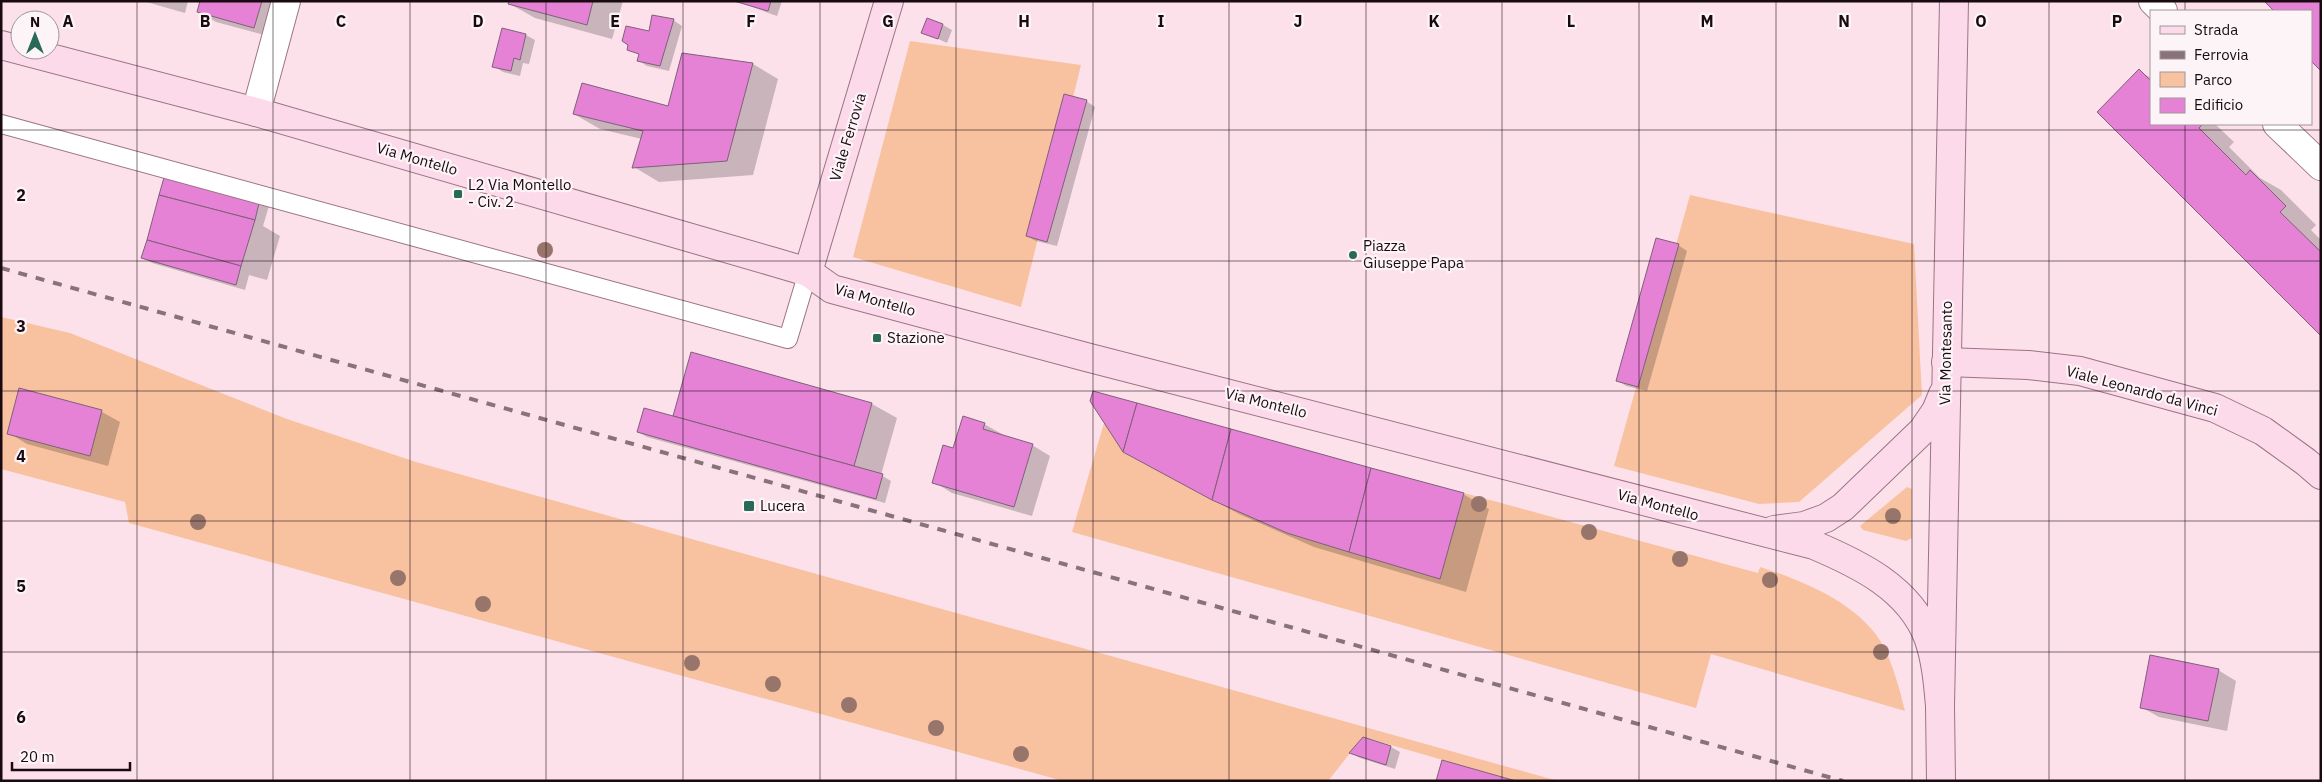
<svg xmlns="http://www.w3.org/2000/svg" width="2322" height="782" font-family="'IBM Plex Sans',sans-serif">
	<rect width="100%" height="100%" fill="#fce1eb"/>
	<g fill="#f8c2a0">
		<path d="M910 41 1081 65 1021 307 853 257Z"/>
		<path d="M1690 195 1914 244 1922 395 1799 502 1759 504 1614 466Z"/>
		<path d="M1 317 70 333 287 419 416 462 1558 781H1516L1363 737 1328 781H1063L129 523 125 502 1 469Z"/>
		<path d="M1104 423 1123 452 1212 500 1287 533 1440 578 1464 493 1758 573 1760 567C1804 581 1863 605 1885 649 1894 669 1900 690 1905 711L1711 654 1696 708 1072 532Z"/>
		<path d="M1907 487 1912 489V538L1906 541 1863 530 1860 526Z"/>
	</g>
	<g fill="#0003">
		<path d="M143 1H188L185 13Z"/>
		<path d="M201 1H269L281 8 272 37 216 22 198 11Z"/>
		<path d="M510 1H623L612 39 535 18 510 4Z"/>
		<path d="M735 1H782L777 16Z"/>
		<path d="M2266 1H2321V69L2311 59V11H2276Z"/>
		<path d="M673 20 682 26 669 71 647 66 638 60 640 55 628 49Z"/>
		<path d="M943 25 952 30 947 43 923 32Z"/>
		<path d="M526 35 535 40 529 64 523 63 520 76 503 72 494 66Z"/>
		<path d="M683 55 753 64 778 79 753 175 659 182 634 167 642 139 600 129 574 114 669 107Z"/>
		<path d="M2139 71 2151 78V124H2215L2234 142 2229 147 2260 178 2281 190 2316 225 2311 230 2321 240V335L2099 112Z"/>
		<path d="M1086 101 1095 107 1057 246 1036 241 1027 236Z"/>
		<path d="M260 200 269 206 263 226 280 236 267 280 249 275 245 290 152 263 143 258Z"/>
		<path d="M1678 245 1687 251 1647 391 1626 386 1617 380Z"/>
		<path d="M20 389 102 412 120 422 108 466 27 444 9 433Z"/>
		<path d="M872 404 897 418 881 475 891 481 885 503 647 437 638 432 680 418 675 415Z"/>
		<path d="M984 424 1002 434V436L1032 445 1050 456 1032 516 952 493 934 482 954 450Z"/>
		<path d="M1143 462 1463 494 1489 509 1466 592 1314 547 1239 514Z"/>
		<path d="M2218 670 2236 681 2227 731 2159 717 2141 707Z"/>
		<path d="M1363 738 1391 747 1400 752 1395 769 1360 758 1351 753Z"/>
	</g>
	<g fill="#e682d6" stroke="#7e6078">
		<path d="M200 1H262L254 28 197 12Z"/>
		<path d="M509 1H593L587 25 508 4Z"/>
		<path d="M734 1H771L768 11Z"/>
		<path d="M2264 1H2321V71L2311 61V11H2274Z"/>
		<path d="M652 15 674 19 660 66 637 61 639 54 627 50 628 45 622 41 626 26 649 31Z"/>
		<path d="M927 18 943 24 938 39 921 33Z"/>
		<path d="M502 28 526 34 520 60 514 58 511 71 492 67Z"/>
		<path d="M682 53 753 63 727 161 632 168 643 131 573 114 582 83 668 106Z"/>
		<path d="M2139 69 2151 81V124H2203L2199 128 2246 175 2250 170 2286 206 2280 212 2321 252V336L2097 112Z"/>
		<path d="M1064 94 1087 100 1047 242 1026 236Z"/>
		<path d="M165 174 260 199 255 220 159 195Z"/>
		<path d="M159 195 255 220 241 266 147 240Z"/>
		<path d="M1656 238 1679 244 1638 387 1616 381Z"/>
		<path d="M147 240 241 266 236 285 141 258Z"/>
		<path d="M691 352 872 403 854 466 673 416Z"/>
		<path d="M19 388 102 410 90 456 7 434Z"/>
		<path d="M1093 391 1137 403 1123 452 1090 401Z"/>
		<path d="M1137 403 1231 429 1212 500 1123 452Z"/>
		<path d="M644 408 883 474 876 499 637 432Z"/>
		<path d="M963 416 985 423 983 429 1033 444 1014 507 932 483 943 445 953 448Z"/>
		<path d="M1231 429 1371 468 1349 552 1287 533 1212 500Z"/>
		<path d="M1371 468 1464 493 1440 579 1349 552Z"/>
		<path d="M2150 655 2219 669 2208 721 2140 708Z"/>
		<path d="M1363 737 1391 746 1386 765 1349 753Z"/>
		<path d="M1442 760 1516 781H1436Z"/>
	</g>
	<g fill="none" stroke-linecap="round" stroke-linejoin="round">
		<defs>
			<path id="lane" d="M1 124 788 339 808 272"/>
			<g id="street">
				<path d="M2153 1 2163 11"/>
				<path d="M256 112 286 1"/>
				<path d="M2277 124 2321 166"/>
			</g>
			<g id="secondary">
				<path d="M1 45 256 112 774 262 808 272 832 289 1086 357 1814 545C1859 564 1909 588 1928 637 1936 659 1938 683 1940 706"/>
				<path d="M808 272 889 1"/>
				<path d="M1946 362 2028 365 2080 371 2215 408 2263 431 2306 462 2321 475"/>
				<path d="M1774 530 1804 526 1826 518 1843 507 1923 430 1936 411 1943 394"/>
				<path d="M1941 781 1940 706 1954 1"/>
			</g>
		</defs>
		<use href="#lane" stroke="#9b7483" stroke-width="20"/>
		<use href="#street" stroke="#9b7483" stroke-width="30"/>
		<use href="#secondary" stroke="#9b7483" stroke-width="30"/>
		<use href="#lane" stroke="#fff" stroke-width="18"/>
		<use href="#street" stroke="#fff" stroke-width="28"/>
		<use href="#secondary" stroke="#fcdae9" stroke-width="28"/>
		<path stroke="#88737b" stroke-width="4" stroke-dasharray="9 9" stroke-linecap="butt" d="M1 268 1843 781"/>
	</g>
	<g fill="#98756a">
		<circle cx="545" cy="250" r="8"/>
		<circle cx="1479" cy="504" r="8"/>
		<circle cx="1893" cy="516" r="8"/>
		<circle cx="198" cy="522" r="8"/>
		<circle cx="1589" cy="532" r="8"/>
		<circle cx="1680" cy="559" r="8"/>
		<circle cx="398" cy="578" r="8"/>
		<circle cx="1770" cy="580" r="8"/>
		<circle cx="483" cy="604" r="8"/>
		<circle cx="1881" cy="652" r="8"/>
		<circle cx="692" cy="663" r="8"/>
		<circle cx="773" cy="684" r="8"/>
		<circle cx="849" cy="705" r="8"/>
		<circle cx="936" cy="728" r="8"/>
		<circle cx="1021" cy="754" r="8"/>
	</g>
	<path fill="none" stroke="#180a10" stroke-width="1" stroke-opacity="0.55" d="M137 1V781M273 1V781M410 1V781M546 1V781M683 1V781M820 1V781M956 1V781M1093 1V781M1229 1V781M1366 1V781M1502 1V781M1639 1V781M1776 1V781M1912 1V781M2049 1V781M2185 1V11M2185 124V781M1 130H2321M1 261H2321M1 391H2321M1 521H2321M1 652H2321"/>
	<g fill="#286958" stroke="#fdf4f7" stroke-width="2">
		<rect x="453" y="189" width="10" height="10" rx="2.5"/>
		<circle cx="1353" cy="255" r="5"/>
		<rect x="872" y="333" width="10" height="10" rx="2.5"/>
		<rect x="743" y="500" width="12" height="12" rx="2.5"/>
	</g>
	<g text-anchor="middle" stroke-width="4.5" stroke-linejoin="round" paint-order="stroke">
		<g font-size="15" fill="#180a10" stroke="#fdf4f7">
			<text transform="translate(848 137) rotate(-73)" y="5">Viale Ferrovia</text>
			<text transform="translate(417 159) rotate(16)" y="5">Via Montello</text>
			<text transform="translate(875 300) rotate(16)" y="5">Via Montello</text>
			<text transform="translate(1946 353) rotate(-89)" y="5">Via Montesanto</text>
			<text transform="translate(2142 391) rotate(15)" y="5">Viale Leonardo da Vinci</text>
			<text transform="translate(1266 403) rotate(14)" y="5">Via Montello</text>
			<text transform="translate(1658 505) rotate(15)" y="5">Via Montello</text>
		</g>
		<g font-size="15" fill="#180a10" stroke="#fdf4f7" text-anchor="start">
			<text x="468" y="190">L2 Via Montello<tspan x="468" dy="17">- Civ. 2</tspan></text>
			<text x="1363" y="251">Piazza<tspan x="1363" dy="17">Giuseppe Papa</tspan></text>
			<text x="887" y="343">Stazione</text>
			<text x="760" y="511">Lucera</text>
		</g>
	</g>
	<g font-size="16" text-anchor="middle" font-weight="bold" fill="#180a10" stroke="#fdf4f7" stroke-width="4.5" stroke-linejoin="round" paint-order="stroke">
		<text x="68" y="27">A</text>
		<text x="205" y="27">B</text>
		<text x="341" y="27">C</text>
		<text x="478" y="27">D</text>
		<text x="615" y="27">E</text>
		<text x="751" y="27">F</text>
		<text x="888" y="27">G</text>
		<text x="1024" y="27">H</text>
		<text x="1161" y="27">I</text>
		<text x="1298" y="27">J</text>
		<text x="1434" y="27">K</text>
		<text x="1571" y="27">L</text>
		<text x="1707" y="27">M</text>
		<text x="1844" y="27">N</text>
		<text x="1981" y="27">O</text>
		<text x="2117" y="27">P</text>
		<text x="21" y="201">2</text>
		<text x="21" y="332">3</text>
		<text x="21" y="462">4</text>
		<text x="21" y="592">5</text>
		<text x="21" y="723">6</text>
	</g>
	<rect width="2322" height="782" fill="none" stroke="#180a10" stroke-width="5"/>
	<rect x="2150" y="10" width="162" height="115" fill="#fdf4f7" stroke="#a1969b"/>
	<rect x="2160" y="26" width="25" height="8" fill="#fcdae9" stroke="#a1969b"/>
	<text x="2194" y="35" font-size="15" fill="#180a10">Strada</text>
	<rect x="2160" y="51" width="25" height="8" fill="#88737b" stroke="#a1969b"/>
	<text x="2194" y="60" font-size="15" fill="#180a10">Ferrovia</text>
	<rect x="2160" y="72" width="25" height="15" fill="#f8c2a0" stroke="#a1969b"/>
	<text x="2194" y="85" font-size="15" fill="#180a10">Parco</text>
	<rect x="2160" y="98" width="25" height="15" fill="#e682d6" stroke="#a1969b"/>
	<text x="2194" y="110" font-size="15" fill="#180a10">Edificio</text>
	<g transform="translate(35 35)"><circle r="24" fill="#fdf4f7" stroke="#a1969b"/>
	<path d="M0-4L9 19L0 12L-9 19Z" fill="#286958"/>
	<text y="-8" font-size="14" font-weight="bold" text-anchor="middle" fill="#180a10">N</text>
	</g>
	<path d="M12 762v8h118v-8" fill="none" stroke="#180a10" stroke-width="2.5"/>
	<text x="20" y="762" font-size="15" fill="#180a10" stroke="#fdf4f7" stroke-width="4" paint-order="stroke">20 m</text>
</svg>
